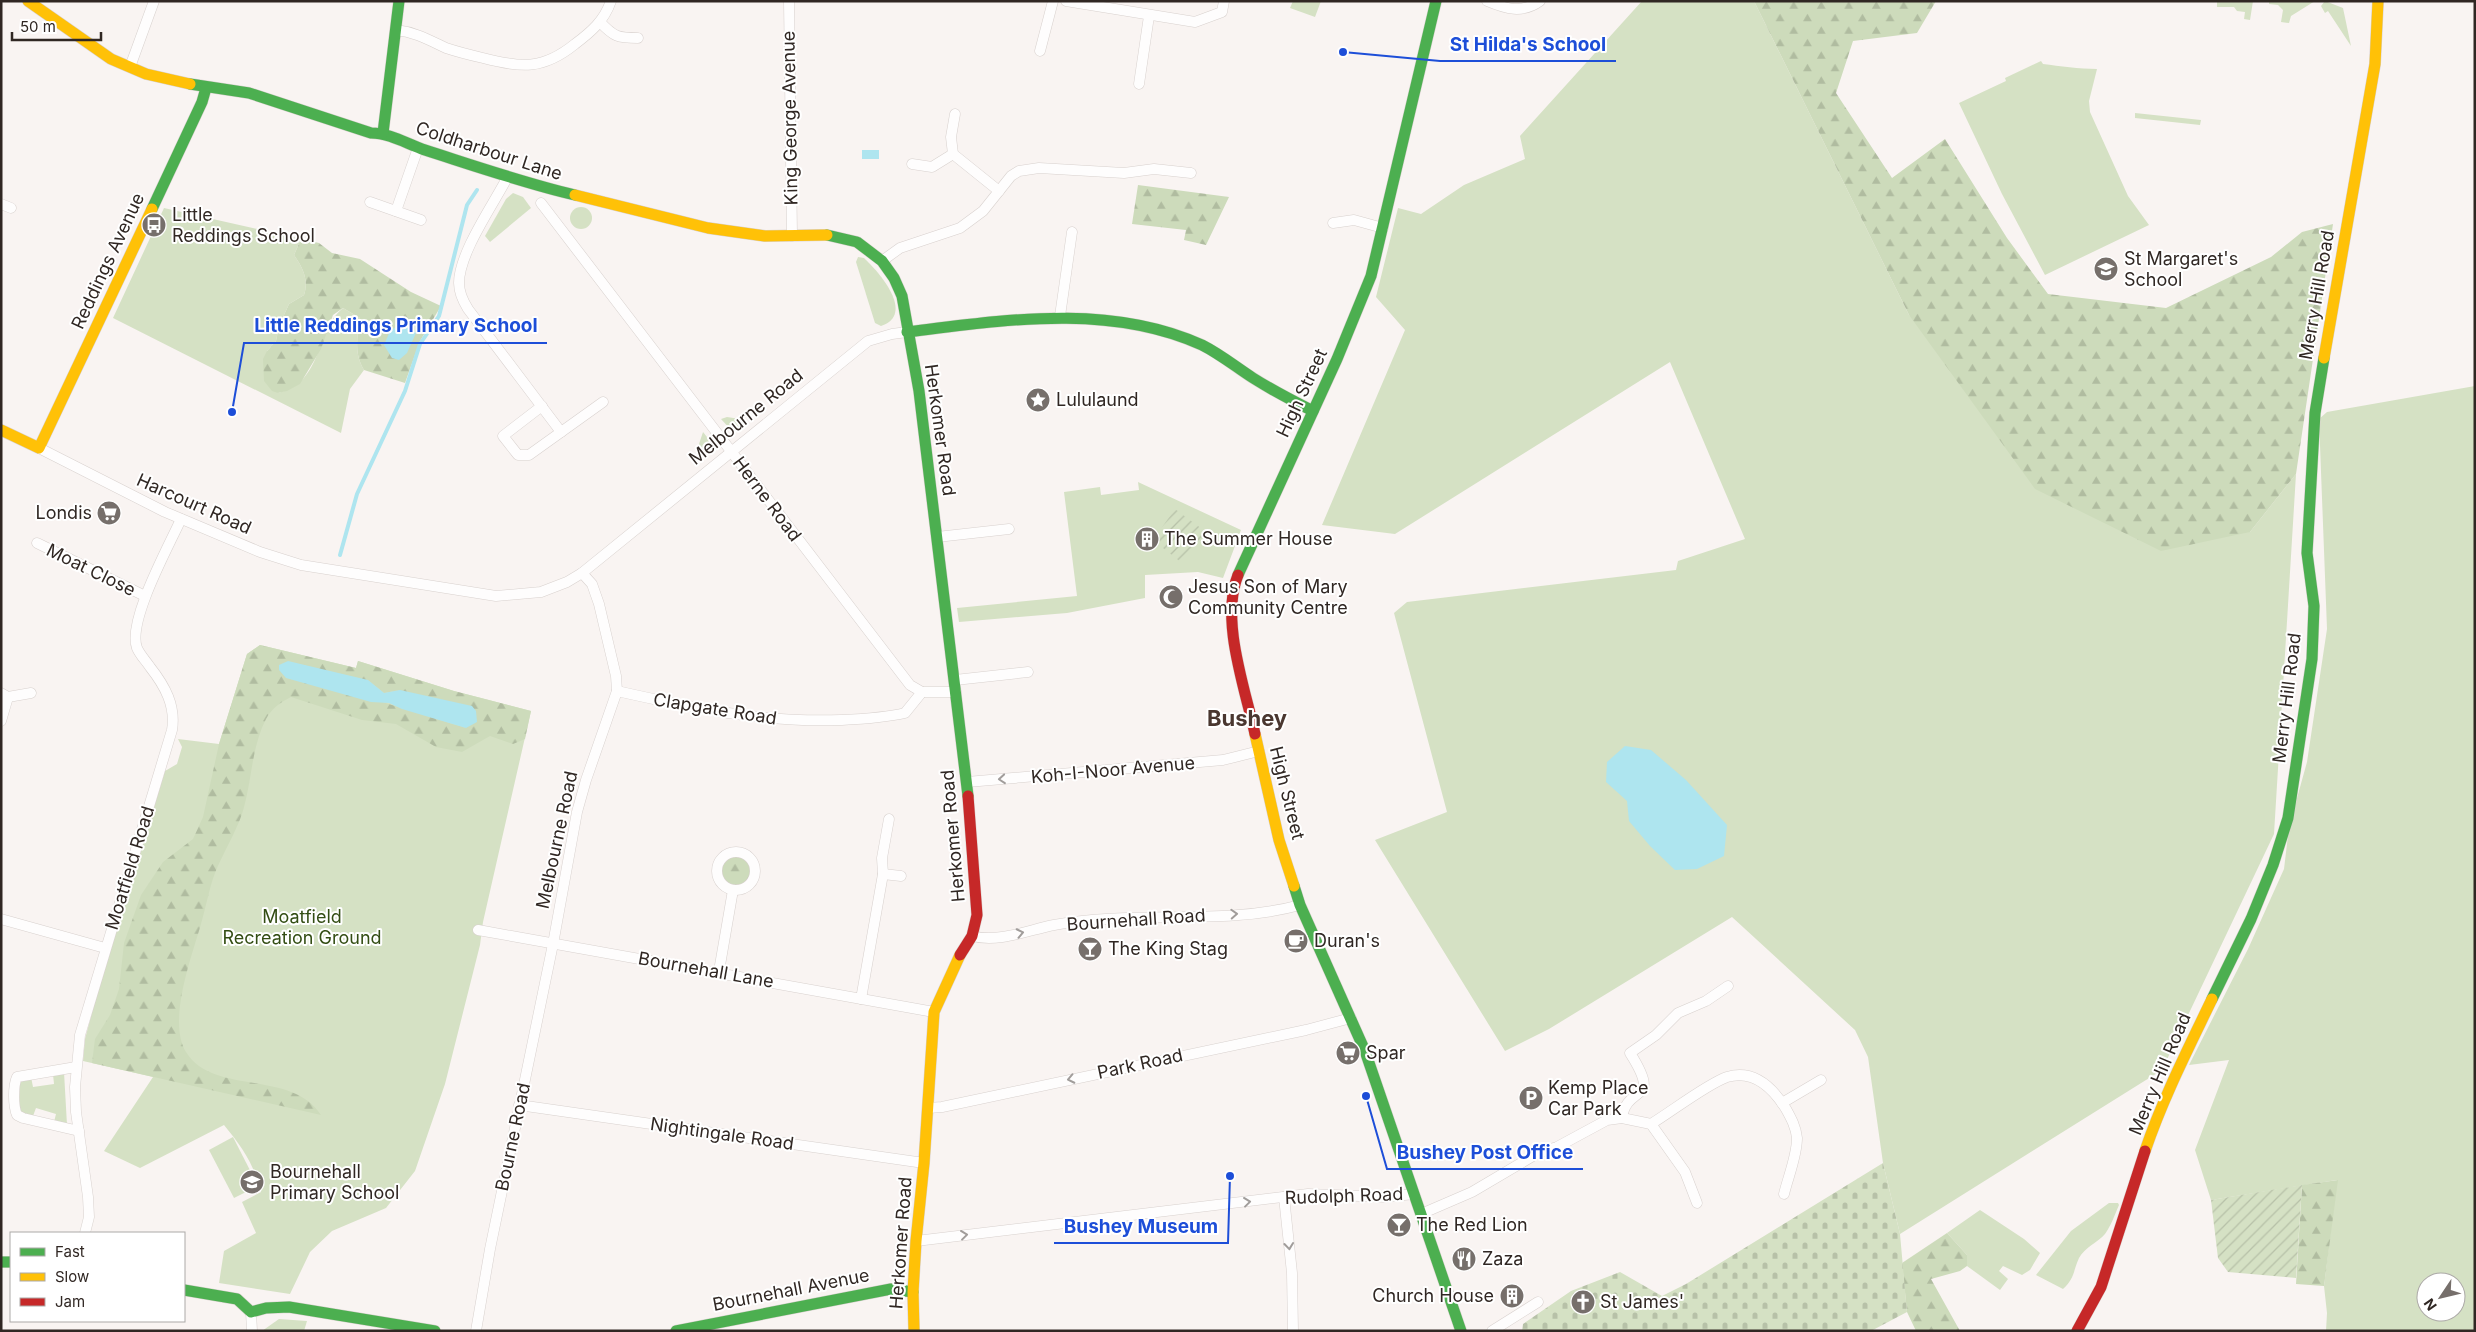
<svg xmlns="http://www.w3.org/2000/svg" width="2476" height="1332" font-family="Inter,sans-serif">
	<defs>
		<pattern id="forest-firs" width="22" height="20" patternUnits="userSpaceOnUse" patternTransform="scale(1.25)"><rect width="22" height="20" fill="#cddbbb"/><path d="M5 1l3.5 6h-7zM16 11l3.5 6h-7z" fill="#b0bca0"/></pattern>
		<pattern id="cemetery-stones" width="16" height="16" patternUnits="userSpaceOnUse" patternTransform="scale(1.25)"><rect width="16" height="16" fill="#d5e1c4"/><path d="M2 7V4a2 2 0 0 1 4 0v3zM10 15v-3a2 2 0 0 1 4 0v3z" fill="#b7c1a8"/></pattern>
		<pattern id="garden-furrows" width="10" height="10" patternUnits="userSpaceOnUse" patternTransform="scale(1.25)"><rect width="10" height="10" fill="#d5e1c4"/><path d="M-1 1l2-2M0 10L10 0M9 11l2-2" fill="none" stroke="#b7c1a8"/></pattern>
	</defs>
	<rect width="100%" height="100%" fill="#f9f4f2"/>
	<g fill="#d5e1c4" fill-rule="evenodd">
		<path d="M1293 1H1321L1315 17 1290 8Z"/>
		<path d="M1642 1H1754L1909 315 2250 532 2296 474 2274 834 2162 1070 1900 1234 1883 1163 1868 1057 1855 1030 1732 917 1549 1029 1505 1051 1375 840 1447 812 1394 613 1407 602 1676 570 1678 561 1745 539 1670 362 1395 534 1322 525 1405 330 1376 297 1398 208 1421 214 1464 185 1525 159 1520 136Z"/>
		<path d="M2217 1H2253L2250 20 2244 19 2245 12 2237 11 2234 7H2217Z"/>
		<path d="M2269 1H2315L2291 16 2289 23 2281 22 2283 10 2278 5 2269 4Z"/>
		<path d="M2325 1 2343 8 2351 46 2328 11 2325 13 2321 6Z"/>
		<path d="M2041 61 2043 64C2060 66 2079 69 2097 69L2089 101 2090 112 2128 196 2149 225 2045 275 2002 194 1959 103 2006 81 2005 78Z"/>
		<path d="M2135 113 2201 120 2200 125 2135 118Z"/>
		<path d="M513 193 523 197 531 208 490 242 485 236 506 199Z"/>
		<circle cx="581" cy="218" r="11"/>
		<path d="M164 208 301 239 294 255C303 268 309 280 304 295L289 304 279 326 276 341 267 351 278 393C324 382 315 330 343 308L360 318C357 337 354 354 364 370L350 389 341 433 113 318Z"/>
		<path d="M858 257 864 258C879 272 916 314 881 326L875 323 856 262Z"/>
		<path d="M2475 386V1331H2326L2327 1313 2324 1286 2337 1180 2211 1200 2195 1150 2229 1060 2189 1065 2248 949 2284 869 2289 827 2307 762 2327 629 2319 419 2327 412ZM2426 1282H2456V1312H2426Z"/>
		<path d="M727 417 740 419 748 424 740 430 732 431 721 419Z"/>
		<path d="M703 432 711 442 712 449 700 461 698 447Z"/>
		<path d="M1138 482 1241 530 1223 578 1198 572 1145 575V598L1067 613 959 622 957 608 1077 596 1064 492 1100 487 1101 495 1139 490Z"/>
		<path d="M260 645 356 668 358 661 454 691 531 711 483 922 480 945 445 1084 415 1171 386 1208 332 1231 310 1252 290 1294 219 1283 224 1251 256 1233 242 1202 261 1192C254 1164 242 1147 224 1125L140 1168 104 1151 153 1077 83 1061 85 1039 93 1009 165 771 177 764 182 747 178 739 219 744 247 654Z"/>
		<path d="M64 1072 67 1125 54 1122 56 1114 36 1108 33 1116 21 1113 19 1107 20 1080 31 1077 33 1087 54 1084 53 1074Z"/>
		<path d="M233 1137 258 1186 234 1198 209 1150Z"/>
		<path d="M2109 1203H2118L2119 1205C2115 1214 2111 1226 2105 1234 2097 1243 2085 1247 2079 1258 2073 1271 2075 1278 2063 1289L2036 1275 2071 1231Z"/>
		<path d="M1980 1210 2024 1239 2040 1253 2030 1270 2022 1275 2003 1266 1999 1271 2008 1279 2000 1290 1967 1266V1255L1947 1233Z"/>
		<path d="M279 1319 307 1321 304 1331H262Z"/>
	</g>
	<g fill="url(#forest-firs)" fill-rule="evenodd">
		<path d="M1754 1H1936L1917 33 1853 41 1836 93 1892 178 1945 139 2007 238 2048 294 2166 308 2271 257 2302 232 2333 224 2296 474 2250 532 2161 551 2035 489 1909 315Z"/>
		<path d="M1138 185 1229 197 1206 245 1184 240 1186 230 1132 224Z"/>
		<path d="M301 239 319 243 332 253 360 259 411 292 441 306 420 341 405 383 364 370C354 354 357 337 360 318L343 308 333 315 321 349 300 384 287 391 278 393 272 391 264 381 263 359 267 351 276 341 279 326 289 304 304 295C309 280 303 268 294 255Z"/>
		<path d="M260 645 356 668 358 661 454 691 531 711 525 739 513 744 490 736 462 752 436 747 396 724 362 720 291 697C281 702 272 708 266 719 251 748 252 783 242 814 235 834 223 853 215 873 209 889 206 907 201 924 192 956 167 1021 186 1052 213 1096 291 1069 321 1115L92 1063 95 1039 110 1015 119 989 124 943 141 895 163 862 193 839 203 817 219 744 247 654ZM368 680 384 693 400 690 466 728 379 701Z"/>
		<circle cx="736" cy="871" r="15"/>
		<path d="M2338 1180 2324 1286 2296 1284 2302 1185Z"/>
		<path d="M1947 1233 1967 1255V1266L1960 1271 1931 1279 1960 1331H1916L1907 1312 1902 1263Z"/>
	</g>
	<path fill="url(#cemetery-stones)" d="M1883 1163 1900 1234 1907 1312 1871 1331H1522L1523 1324 1571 1291 1620 1272 1662 1296 1686 1284Z"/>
	<g fill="url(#garden-furrows)">
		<path d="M1175 509 1202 529 1203 537 1182 563 1153 540Z"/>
		<path d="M2302 1185 2296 1278 2228 1272 2218 1258 2211 1200Z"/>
	</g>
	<g fill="#aee5ef">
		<rect x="862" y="150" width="17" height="9"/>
		<path d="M403 322 411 325 416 333 407 353 399 360 392 358 384 345 390 331Z"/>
		<path d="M288 661 368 680 384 693 400 690 472 706 476 711 477 722 466 728 402 709 389 703 371 702 286 678 279 670V665Z"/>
		<path d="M1625 746 1651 750 1686 780 1727 825 1724 856 1697 869 1675 870 1650 846 1629 821 1627 801 1606 782 1607 762Z"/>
	</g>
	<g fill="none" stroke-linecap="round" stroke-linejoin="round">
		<path stroke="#aee5ef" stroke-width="4" d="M340 555 357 494 405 391 420 344 439 316 467 205 477 190"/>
		<defs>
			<g id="street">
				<path d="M789 1 792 236"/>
				<path d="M1066 1 1195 22 1222 12 1224 1"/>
				<path d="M1487 1C1506 9 1522 14 1540 1"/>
				<path d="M600 22C614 37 618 38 638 38"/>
				<path d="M396 30C415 32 429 40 446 48 458 52 470 55 483 58 521 68 543 70 575 44 591 32 604 21 611 1"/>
				<path d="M1040 51 1053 1"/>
				<path d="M130 67 154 1"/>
				<path d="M1139 84 1149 16"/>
				<path d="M955 114 951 137 953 154 999 191"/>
				<path d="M912 164 932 167 953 154"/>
				<path d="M507 178C493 205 459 253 459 283 459 293 463 301 468 309L561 432"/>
				<path d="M370 202 421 220"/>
				<path d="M541 203 910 685 922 692H956"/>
				<path d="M1 204 11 208"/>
				<path d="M396 211 418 148"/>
				<path d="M1333 223 1354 220 1383 228"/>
				<path d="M882 261 900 248 960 228 983 211 1011 176 1019 171 1039 168 1124 173 1154 169 1191 173"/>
				<path d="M1060 316 1072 232"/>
				<path d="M542 406 503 436 518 455H529L603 402"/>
				<path d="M39 448 165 512 260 552 301 565 496 596 541 592 567 582 582 573"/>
				<path d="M937 537 1009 529"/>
				<path d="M37 543 145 596"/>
				<path d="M955 680 1028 672"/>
				<path d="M617 691C692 708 764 723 841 720 862 719 884 718 905 713L922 692"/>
				<path d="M1 693 8 697 31 693"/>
				<path d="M1 721 8 697"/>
				<path d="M967 782 1223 760 1259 751"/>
				<circle cx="736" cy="871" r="19"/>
				<path d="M883 874 901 876"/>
				<path d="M1 919 105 948"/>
				<path d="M478 930 934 1012"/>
				<path d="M972 936C999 943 1028 930 1054 925 1133 910 1224 926 1300 905"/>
				<path d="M719 971 733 890"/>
				<path d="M861 999 883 874 882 858 889 819"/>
				<path d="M76 1067 17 1077C13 1086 13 1105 17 1115L23 1118 79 1131"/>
				<path d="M1782 1103 1821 1080"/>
				<path d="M519 1105 924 1163"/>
				<path d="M928 1108 942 1107 1306 1030 1351 1018"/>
				<path d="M1622 1118C1627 1083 1663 1105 1630 1053L1656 1035 1678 1013 1706 1001 1728 986"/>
				<path d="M1651 1124 1685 1172 1697 1203"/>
				<path d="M1284 1197 1292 1273 1293 1331"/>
				<path d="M1421 1214 1472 1192 1538 1153 1557 1147 1607 1120 1622 1118 1651 1124C1671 1112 1707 1084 1727 1077 1754 1069 1773 1088 1786 1109 1791 1118 1796 1127 1797 1138 1797 1156 1788 1177 1784 1194"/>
				<path d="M85 1233 89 1217 88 1197 76 1112 75 1087 80 1035 172 730C176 706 165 686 150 667 146 661 140 655 137 648 127 621 169 546 181 519"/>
				<path d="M916 1241 1308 1194 1385 1197 1414 1194"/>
				<path d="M251 1312 252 1331"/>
				<path d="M476 1331 490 1249 553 944 577 812 586 780 617 691 616 676 599 604 592 584 582 573 868 341 892 334 907 332"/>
				<path d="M1492 1331 1538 1302"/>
			</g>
			<g id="fast">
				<path d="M190 84 249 93 371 133C390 133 407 144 425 150 475 166 524 183 575 195"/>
				<path d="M383 133 399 1"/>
				<path d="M152 209 202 102 206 88"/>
				<path d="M827 235 857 242 882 261 894 278 902 296 919 391 968 796"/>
				<path d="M907 332C1005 320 1109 303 1202 345 1220 354 1236 367 1253 378 1272 390 1293 401 1313 411"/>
				<path d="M1238 575 1337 359 1371 276 1436 1"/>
				<path d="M1294 886 1300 905 1365 1051 1461 1331"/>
				<path d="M2212 999 2251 919 2273 865 2288 818 2312 659 2314 606 2307 553 2315 413 2324 358"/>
				<path d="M1 1262H11"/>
				<path d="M184 1290 237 1299 251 1312 266 1308 289 1307 435 1331"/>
				<path d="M676 1331 891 1289 913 1292"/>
			</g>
			<g id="slow">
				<path d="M28 1 111 59 146 74 190 84"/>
				<path d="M575 195 708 228 765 236 827 235"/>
				<path d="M2324 358 2375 64 2378 1"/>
				<path d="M1 430 39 448 152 209"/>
				<path d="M1255 734 1279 840 1294 886"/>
				<path d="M2145 1151C2163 1098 2188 1049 2212 999"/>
				<path d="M914 1331 913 1292 916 1241 924 1163 934 1012 960 955"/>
			</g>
			<g id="jam">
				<path d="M1238 575C1220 620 1245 688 1255 734"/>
				<path d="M960 955 972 936 977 915 968 796"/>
				<path d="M2077 1331 2101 1287 2145 1151"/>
			</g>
		</defs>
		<use href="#street" stroke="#d8d1ce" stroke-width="11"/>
		<use href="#fast" stroke="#d8d1ce" stroke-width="12"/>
		<use href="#slow" stroke="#d8d1ce" stroke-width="12"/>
		<use href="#jam" stroke="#d8d1ce" stroke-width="12"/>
		<use href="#street" stroke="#fefdfd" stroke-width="10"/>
		<use href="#fast" stroke="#4caf50" stroke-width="11"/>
		<use href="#slow" stroke="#ffc107" stroke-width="11"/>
		<use href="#jam" stroke="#c62828" stroke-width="11"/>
	</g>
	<defs><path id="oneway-chevron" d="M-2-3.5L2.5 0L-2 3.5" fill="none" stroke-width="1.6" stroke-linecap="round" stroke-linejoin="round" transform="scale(1.25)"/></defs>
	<g stroke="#a19d9b">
		<use href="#oneway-chevron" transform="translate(1002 779) rotate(175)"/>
		<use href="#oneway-chevron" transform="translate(1234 914) rotate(-3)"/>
		<use href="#oneway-chevron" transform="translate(1020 933) rotate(-12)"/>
		<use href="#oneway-chevron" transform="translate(1071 1079) rotate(168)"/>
		<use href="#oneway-chevron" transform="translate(1247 1202) rotate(-7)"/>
		<use href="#oneway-chevron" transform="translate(964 1235) rotate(-7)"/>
		<use href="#oneway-chevron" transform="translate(1289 1246) rotate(84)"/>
	</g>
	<defs>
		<symbol id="bus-disc" viewBox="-11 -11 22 22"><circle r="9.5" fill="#766f6b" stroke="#fff"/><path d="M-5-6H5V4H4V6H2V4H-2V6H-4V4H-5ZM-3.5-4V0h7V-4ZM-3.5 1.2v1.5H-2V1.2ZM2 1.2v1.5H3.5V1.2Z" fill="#fff"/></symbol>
		<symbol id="school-disc" viewBox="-11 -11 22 22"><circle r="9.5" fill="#766f6b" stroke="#fff"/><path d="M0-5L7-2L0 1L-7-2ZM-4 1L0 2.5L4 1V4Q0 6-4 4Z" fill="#fff"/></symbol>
		<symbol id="sight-disc" viewBox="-11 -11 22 22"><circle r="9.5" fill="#766f6b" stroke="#fff"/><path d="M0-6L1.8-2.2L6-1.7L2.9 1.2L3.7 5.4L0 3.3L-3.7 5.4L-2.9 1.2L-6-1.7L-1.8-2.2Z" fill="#fff"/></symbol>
		<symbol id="supermarket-disc" viewBox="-11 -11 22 22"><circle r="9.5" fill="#766f6b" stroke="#fff"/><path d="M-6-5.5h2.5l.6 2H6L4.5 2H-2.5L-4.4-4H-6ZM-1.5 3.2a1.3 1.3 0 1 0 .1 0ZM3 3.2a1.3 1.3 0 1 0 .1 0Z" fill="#fff"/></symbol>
		<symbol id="building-disc" viewBox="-11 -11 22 22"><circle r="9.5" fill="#766f6b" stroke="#fff"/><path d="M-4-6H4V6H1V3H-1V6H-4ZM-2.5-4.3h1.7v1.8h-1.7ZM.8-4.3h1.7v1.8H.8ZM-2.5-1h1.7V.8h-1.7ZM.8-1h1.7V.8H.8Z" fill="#fff"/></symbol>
		<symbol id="mosque-disc" viewBox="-11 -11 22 22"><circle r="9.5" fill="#766f6b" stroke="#fff"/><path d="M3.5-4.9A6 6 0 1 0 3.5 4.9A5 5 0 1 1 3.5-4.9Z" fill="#fff"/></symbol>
		<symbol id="cafe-disc" viewBox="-11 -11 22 22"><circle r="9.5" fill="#766f6b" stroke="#fff"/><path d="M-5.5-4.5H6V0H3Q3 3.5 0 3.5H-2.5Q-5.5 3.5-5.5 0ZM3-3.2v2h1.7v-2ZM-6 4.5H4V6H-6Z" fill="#fff"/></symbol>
		<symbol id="bar-disc" viewBox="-11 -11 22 22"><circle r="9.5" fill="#766f6b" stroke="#fff"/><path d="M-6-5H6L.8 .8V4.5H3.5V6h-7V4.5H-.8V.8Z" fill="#fff"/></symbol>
		<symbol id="parking-disc" viewBox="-11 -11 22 22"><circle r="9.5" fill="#766f6b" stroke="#fff"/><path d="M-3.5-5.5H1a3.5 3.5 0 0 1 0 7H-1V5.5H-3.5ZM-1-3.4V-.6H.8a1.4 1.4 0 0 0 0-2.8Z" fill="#fff"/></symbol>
		<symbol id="restaurant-disc" viewBox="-11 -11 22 22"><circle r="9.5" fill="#766f6b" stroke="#fff"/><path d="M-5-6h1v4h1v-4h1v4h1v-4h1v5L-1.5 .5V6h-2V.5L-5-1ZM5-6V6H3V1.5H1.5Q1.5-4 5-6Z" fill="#fff"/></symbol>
		<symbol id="church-disc" viewBox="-11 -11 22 22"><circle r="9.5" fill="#766f6b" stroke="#fff"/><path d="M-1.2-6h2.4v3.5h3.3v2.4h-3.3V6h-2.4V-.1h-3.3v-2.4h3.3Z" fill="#fff"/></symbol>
	</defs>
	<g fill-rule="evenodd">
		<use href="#bus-disc" x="140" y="211" width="28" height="28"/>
		<use href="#school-disc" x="2092" y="255" width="28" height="28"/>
		<use href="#sight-disc" x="1024" y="386" width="28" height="28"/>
		<use href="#supermarket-disc" x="95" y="499" width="28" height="28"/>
		<use href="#building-disc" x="1133" y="525" width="28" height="28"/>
		<use href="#mosque-disc" x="1157" y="583" width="28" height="28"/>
		<use href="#cafe-disc" x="1282" y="927" width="28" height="28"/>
		<use href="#bar-disc" x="1076" y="935" width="28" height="28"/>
		<use href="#supermarket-disc" x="1334" y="1039" width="28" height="28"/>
		<use href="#parking-disc" x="1517" y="1084" width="28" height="28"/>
		<use href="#school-disc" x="238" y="1168" width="28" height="28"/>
		<use href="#bar-disc" x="1385" y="1211" width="28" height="28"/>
		<use href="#restaurant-disc" x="1450" y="1245" width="28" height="28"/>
		<use href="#building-disc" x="1498" y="1282" width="28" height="28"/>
		<use href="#church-disc" x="1569" y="1288" width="28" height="28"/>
	</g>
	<g text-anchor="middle" stroke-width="4" stroke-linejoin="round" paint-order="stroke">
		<g font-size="18" fill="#302723" stroke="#fff">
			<text transform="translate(790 118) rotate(-91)" y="6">King George Avenue</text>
			<text transform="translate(489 151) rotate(18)" y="6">Coldharbour Lane</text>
			<text transform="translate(108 261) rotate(-65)" y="6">Reddings Avenue</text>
			<text transform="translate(2317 295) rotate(-80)" y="6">Merry Hill Road</text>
			<text transform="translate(1302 393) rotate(-65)" y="6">High Street</text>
			<text transform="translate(746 417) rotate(-39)" y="6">Melbourne Road</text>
			<text transform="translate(940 430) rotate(82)" y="6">Herkomer Road</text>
			<text transform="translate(767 499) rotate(53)" y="6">Herne Road</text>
			<text transform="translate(194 504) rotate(24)" y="6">Harcourt Road</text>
			<text transform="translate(91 570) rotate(26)" y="6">Moat Close</text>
			<text transform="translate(2287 698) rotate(-83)" y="6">Merry Hill Road</text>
			<text transform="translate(715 709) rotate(9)" y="6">Clapgate Road</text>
			<text transform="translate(1113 770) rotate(-5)" y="6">Koh-I-Noor Avenue</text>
			<text transform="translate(1287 793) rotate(76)" y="6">High Street</text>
			<text transform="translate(953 836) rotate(-95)" y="6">Herkomer Road</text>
			<text transform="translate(557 840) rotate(-78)" y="6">Melbourne Road</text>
			<text transform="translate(130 868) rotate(-73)" y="6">Moatfield Road</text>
			<text transform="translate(1136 920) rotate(-4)" y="6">Bournehall Road</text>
			<text transform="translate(706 970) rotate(10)" y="6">Bournehall Lane</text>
			<text transform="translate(1140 1064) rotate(-12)" y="6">Park Road</text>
			<text transform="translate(2160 1074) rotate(-67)" y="6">Merry Hill Road</text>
			<text transform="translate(722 1134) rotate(8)" y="6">Nightingale Road</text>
			<text transform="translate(513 1137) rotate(-78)" y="6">Bourne Road</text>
			<text transform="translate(1344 1196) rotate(-2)" y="6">Rudolph Road</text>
			<text transform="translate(901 1243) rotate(-86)" y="6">Herkomer Road</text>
			<text transform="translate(791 1290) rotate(-11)" y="6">Bournehall Avenue</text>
		</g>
		<g font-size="18" fill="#302723" stroke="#fff" text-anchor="start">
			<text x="172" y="221">Little<tspan x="172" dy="21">Reddings School</tspan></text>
			<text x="2124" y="265">St Margaret's<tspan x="2124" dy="21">School</tspan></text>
			<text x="1056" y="406">Lululaund</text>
			<text x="92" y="519" text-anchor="end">Londis</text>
			<text x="1164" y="545">The Summer House</text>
			<text x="1188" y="593">Jesus Son of Mary<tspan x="1188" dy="21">Community Centre</tspan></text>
			<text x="1314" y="947">Duran's</text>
			<text x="1108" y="955">The King Stag</text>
			<text x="1366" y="1059">Spar</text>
			<text x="1548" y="1094">Kemp Place<tspan x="1548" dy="21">Car Park</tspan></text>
			<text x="270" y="1178">Bournehall<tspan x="270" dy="21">Primary School</tspan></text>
			<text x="1416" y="1231">The Red Lion</text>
			<text x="1482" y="1265">Zaza</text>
			<text x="1494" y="1302" text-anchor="end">Church House</text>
			<text x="1600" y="1308">St James'</text>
		</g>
		<g font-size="18" fill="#334d13" stroke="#fff">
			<text x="302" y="923">Moatfield<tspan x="302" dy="21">Recreation Ground</tspan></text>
		</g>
		<g font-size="22" font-weight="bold" fill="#4a3730" stroke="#fff">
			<text x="1247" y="726">Bushey</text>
		</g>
	</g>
	<path fill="none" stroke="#1d4ed8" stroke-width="2" d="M1343 52L1440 61H1616M232 412L244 343H547M1366 1096L1387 1169H1583M1230 1176L1228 1243H1054"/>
	<g fill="#1d4ed8" stroke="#fff" stroke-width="2">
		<circle cx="1343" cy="52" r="5"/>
		<circle cx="232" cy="412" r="5"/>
		<circle cx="1366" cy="1096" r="5"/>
		<circle cx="1230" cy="1176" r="5"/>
	</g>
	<g font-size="19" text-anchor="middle" font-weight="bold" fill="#1d4ed8" stroke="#fff" stroke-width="4" stroke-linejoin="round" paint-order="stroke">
		<text x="1528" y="51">St Hilda's School</text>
		<text x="396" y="332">Little Reddings Primary School</text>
		<text x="1485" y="1159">Bushey Post Office</text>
		<text x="1141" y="1233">Bushey Museum</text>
	</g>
	<rect width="2476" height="1332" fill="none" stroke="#302723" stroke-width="5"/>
	<rect x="10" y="1232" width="175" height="90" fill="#ffffff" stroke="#aca9a7"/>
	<rect x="20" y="1248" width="25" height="8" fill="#4caf50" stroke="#aca9a7"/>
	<text x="55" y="1257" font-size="15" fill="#302723">Fast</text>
	<rect x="20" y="1273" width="25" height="8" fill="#ffc107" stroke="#aca9a7"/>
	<text x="55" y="1282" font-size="15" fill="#302723">Slow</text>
	<rect x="20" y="1298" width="25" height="8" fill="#c62828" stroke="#aca9a7"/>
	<text x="55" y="1307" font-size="15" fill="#302723">Jam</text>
	<g transform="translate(2441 1297) rotate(235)"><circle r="24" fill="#ffffff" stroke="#aca9a7"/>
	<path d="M0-4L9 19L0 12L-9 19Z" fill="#766f6b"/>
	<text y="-8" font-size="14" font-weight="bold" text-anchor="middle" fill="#302723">N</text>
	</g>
	<path d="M12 32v8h89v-8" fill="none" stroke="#302723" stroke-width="2.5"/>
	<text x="20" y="32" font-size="15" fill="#302723" stroke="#ffffff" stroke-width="4" paint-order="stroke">50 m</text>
</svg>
